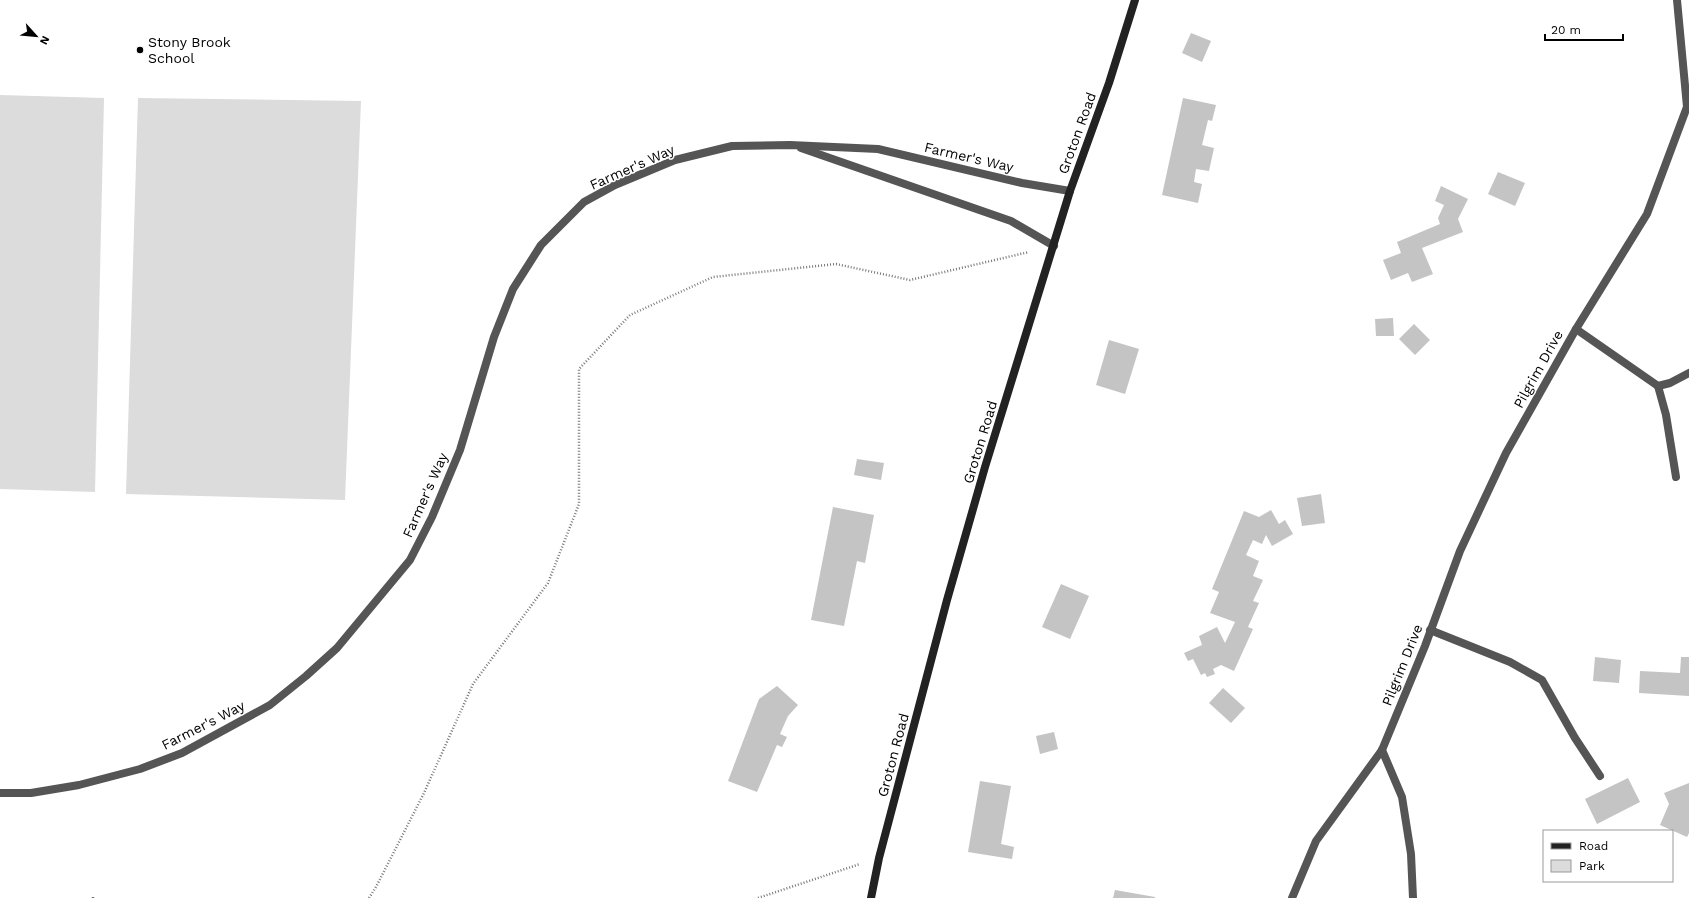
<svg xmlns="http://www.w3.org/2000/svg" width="1689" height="898" font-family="'Work Sans',sans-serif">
	<rect width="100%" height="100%" fill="#fff"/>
	<g fill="#dcdcdc">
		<path d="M0 95 104 98 95 492 0 489Z"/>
		<path d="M138 98 361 101 345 500 126 494Z"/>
	</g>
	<g fill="#c4c4c4">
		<path d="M1191 33 1211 41 1202 62 1182 53Z"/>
		<path d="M1183 98 1216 105 1212 121 1208 120 1202 145 1214 148 1209 171 1196 169 1194 182 1202 184 1198 203 1162 195Z"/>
		<path d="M1498 172 1525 183 1515 206 1488 194Z"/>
		<path d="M1441 186 1468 199 1458 219 1463 232 1422 248 1433 274 1412 282 1408 273 1391 280 1383 260 1401 253 1397 242 1440 224 1438 218 1444 205 1435 201Z"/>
		<path d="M1393 318 1394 336H1376L1375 319Z"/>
		<path d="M1414 324 1430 340 1415 355 1399 339Z"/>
		<path d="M1109 340 1139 349 1125 394 1096 385Z"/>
		<path d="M857 459 884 463 881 480 854 475Z"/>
		<path d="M1321 494 1325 523 1302 526 1297 498Z"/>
		<path d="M833 507 874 515 865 563 857 561 844 626 811 620Z"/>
		<path d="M1271 510 1279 524 1285 520 1293 534 1272 546 1266 535 1262 544 1253 540 1246 555 1259 561 1253 576 1263 580 1253 601 1259 603 1248 627 1253 629 1234 671 1221 665 1213 669 1215 674 1207 677 1205 673 1201 675 1193 659 1188 661 1184 653 1202 645 1199 636 1217 627 1225 643 1235 622 1210 613 1219 592 1212 589 1244 511 1259 517Z"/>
		<path d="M1061 584 1089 596 1070 639 1042 627Z"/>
		<path d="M1595 657 1621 660 1619 683 1593 681Z"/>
		<path d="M1681 657H1689V696L1639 693 1640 671 1680 673Z"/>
		<path d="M777 686 798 705 788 716 780 734 787 737 782 747 777 745 757 792 728 781 759 699Z"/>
		<path d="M1223 688 1245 708 1231 723 1209 703Z"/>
		<path d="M1054 732 1058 749 1040 754 1036 736Z"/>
		<path d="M1628 778 1640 802 1597 824 1585 799Z"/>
		<path d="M980 781 1011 786 1001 844 1014 847 1012 859 968 852Z"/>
		<path d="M1689 783V833L1687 837 1660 825 1669 804 1664 793Z"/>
		<path d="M1115 890 1155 897V898H1113Z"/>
	</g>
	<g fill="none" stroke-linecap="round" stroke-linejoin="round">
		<g stroke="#777" stroke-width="2.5" stroke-dasharray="1 2" stroke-linecap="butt">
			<path d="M93 897V898"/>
			<path d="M369 898 376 887 424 793 473 684 548 583 579 504V369L630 315 713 277 836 264 910 280 1029 252"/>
			<path d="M758 898 860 864"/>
		</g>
		<g stroke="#555" stroke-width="8">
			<path d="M1576 329 1658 386 1670 383 1689 373"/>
			<path d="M1658 386 1666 415 1676 477"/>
			<path d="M1430 630 1510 662 1542 680 1575 738 1600 776"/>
		</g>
		<g stroke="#555" stroke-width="8">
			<path d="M801 148 1011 221 1054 246"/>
			<path d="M1382 750 1402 797 1411 854 1413 898"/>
			<path d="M0 793H31L79 785 140 769 182 753 270 705 306 676 337 648 410 560 432 517 460 450 494 337 513 289 541 245 584 202 615 185 675 160 732 146 790 145 878 149 1022 183 1070 191"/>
			<path d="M1292 898 1316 841 1382 750 1425 646 1460 551 1506 453 1576 329 1647 214 1687 107 1677 0"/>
		</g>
		<path stroke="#222" stroke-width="8" d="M871 898 879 858 947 600 985 467 1070 191 1109 83 1135 0"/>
	</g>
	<circle fill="#000" stroke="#fff" stroke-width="1.5" cx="140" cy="50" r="4"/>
	<g text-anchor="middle" stroke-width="3" stroke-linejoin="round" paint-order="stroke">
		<g font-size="14" fill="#000" stroke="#fff" text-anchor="start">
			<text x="148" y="47">Stony Brook<tspan x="148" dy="16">School</tspan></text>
		</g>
		<g font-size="14" fill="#000" stroke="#fff">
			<text transform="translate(1077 133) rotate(-70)" y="5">Groton Road</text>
			<text transform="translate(969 157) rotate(13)" y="5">Farmer's Way</text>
			<text transform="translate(632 167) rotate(-24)" y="5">Farmer's Way</text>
			<text transform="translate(1538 369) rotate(-61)" y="5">Pilgrim Drive</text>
			<text transform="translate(980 442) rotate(-73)" y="5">Groton Road</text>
			<text transform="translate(425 495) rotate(-66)" y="5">Farmer's Way</text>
			<text transform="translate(1402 665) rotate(-68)" y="5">Pilgrim Drive</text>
			<text transform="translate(203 725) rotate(-27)" y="5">Farmer's Way</text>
			<text transform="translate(893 755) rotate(-75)" y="5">Groton Road</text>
		</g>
	</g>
	<rect x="1543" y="830" width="130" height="52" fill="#ffffff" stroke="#999999"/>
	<rect x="1551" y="843" width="20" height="6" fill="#222222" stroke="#999999"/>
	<text x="1579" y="850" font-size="12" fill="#000000">Road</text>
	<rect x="1551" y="860" width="20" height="12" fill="#dcdcdc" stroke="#999999"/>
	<text x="1579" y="870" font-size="12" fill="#000000">Park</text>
	<g transform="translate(36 36) rotate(117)" stroke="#ffffff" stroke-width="3" paint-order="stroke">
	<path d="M0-3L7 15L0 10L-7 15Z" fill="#000000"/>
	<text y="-6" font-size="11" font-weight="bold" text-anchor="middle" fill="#000000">N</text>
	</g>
	<path d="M1545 34v6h78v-6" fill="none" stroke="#000000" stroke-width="2"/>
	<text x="1551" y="34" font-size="12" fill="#000000" stroke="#ffffff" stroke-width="3" paint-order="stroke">20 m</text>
</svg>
